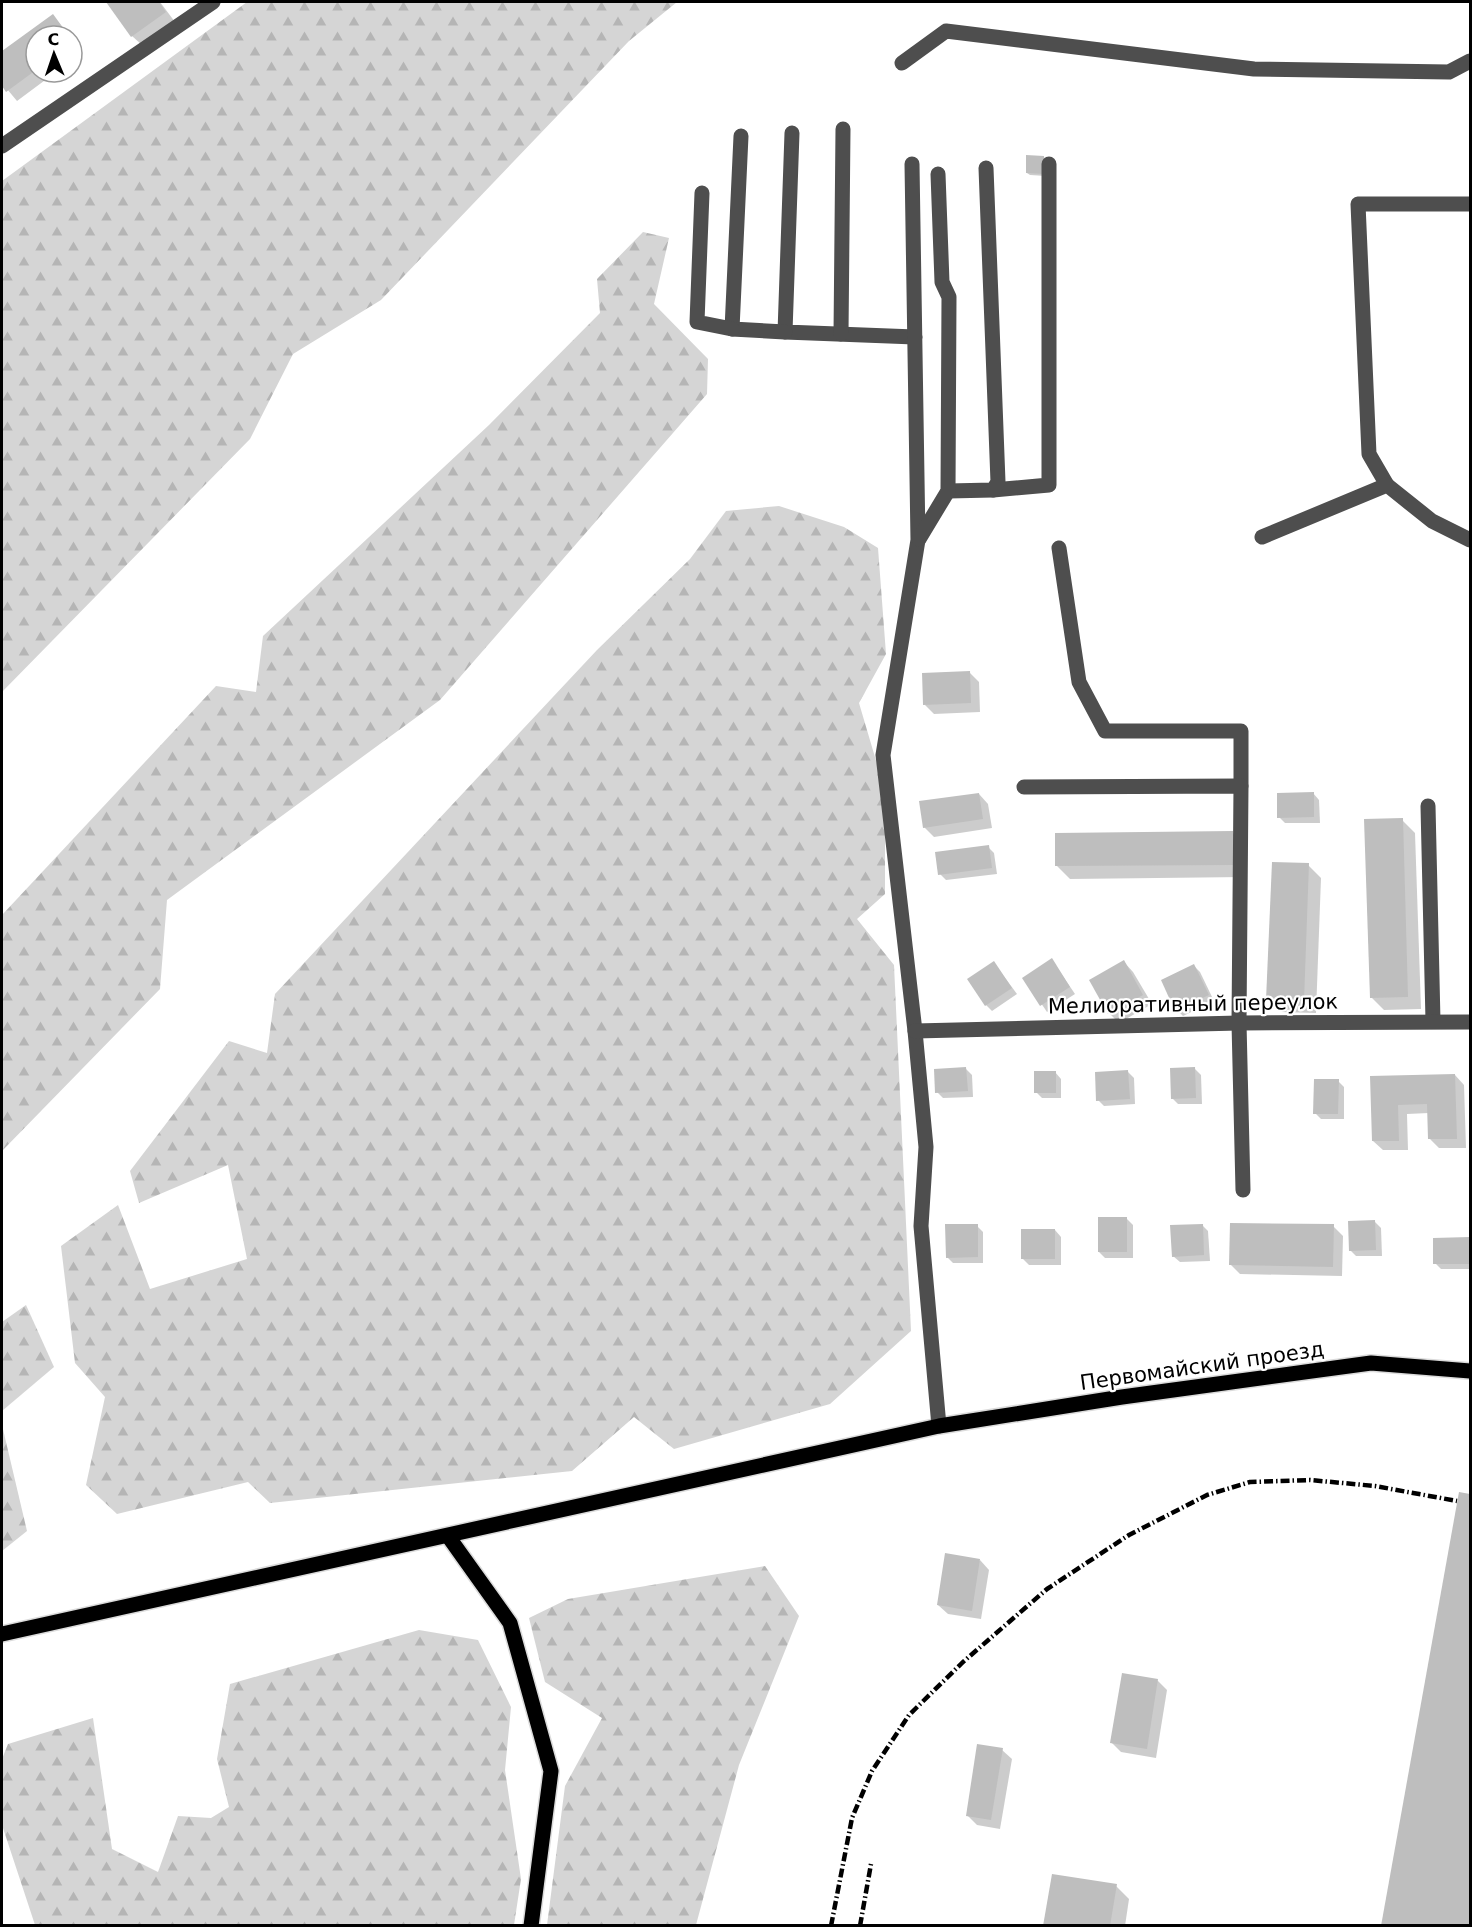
<svg xmlns="http://www.w3.org/2000/svg" width="1472" height="1927" font-family="'DejaVu Sans',sans-serif">
	<defs>
		<pattern id="forest-firs" width="22" height="20" patternUnits="userSpaceOnUse" patternTransform="scale(1.5)"><rect width="22" height="20" fill="#d5d5d5"/><path d="M5 1l3.5 6h-7zM16 11l3.5 6h-7z" fill="#b5b5b5"/></pattern>
	</defs>
	<rect width="100%" height="100%" fill="#fff"/>
	<g fill="url(#forest-firs)">
		<path d="M247 2H677L629 41 381 300 293 354 250 439 2 692V181Z"/>
		<path d="M643 232 669 238 654 304 708 359 707 394 440 700 167 900 160 989 2 1151V915L216 686 256 692 263 636 489 425 600 313 597 279Z"/>
		<path d="M779 506 844 527 878 548 886 654 859 703 885 791V894L857 919 894 965 911 1331 830 1404 674 1449 634 1417 572 1471 270 1503 248 1482 117 1514 86 1485 105 1397 75 1363 61 1246 118 1205 150 1289 247 1259 228 1165 139 1203 130 1171 229 1041 267 1053 275 994 597 650 690 559 726 511Z"/>
		<path d="M26 1305 54 1367 2 1411V1322Z"/>
		<path d="M2 1425 27 1531 2 1551Z"/>
		<path d="M765 1566 799 1616 739 1765 696 1925H547L565 1786 602 1718 545 1682 529 1618 568 1599Z"/>
		<path d="M419 1630 478 1640 511 1707 505 1770 521 1879 514 1925H35L2 1825V1759L8 1744 93 1718 112 1849 158 1872 178 1816 211 1818 229 1807 217 1759 230 1684Z"/>
	</g>
	<g fill="#0003">
		<path d="M108 2H160L175 22 142 45 132 36Z"/>
		<path d="M53 16 70 36H36V72H56L17 101 2 83V53Z"/>
		<path d="M72 39 82 53 72 60Z"/>
		<path d="M1044 157 1046 160V176L1030 175 1027 173Z"/>
		<path d="M969 672 979 682 980 712 934 714 925 705Z"/>
		<path d="M1313 793 1319 800 1320 823H1285L1279 817Z"/>
		<path d="M979 794 988 804 992 828 934 837 924 827Z"/>
		<path d="M1402 820 1415 833 1421 1009 1384 1010 1371 997Z"/>
		<path d="M1232 832 1245 845V877L1070 879 1057 866Z"/>
		<path d="M988 847 994 853 997 874 946 880 940 874Z"/>
		<path d="M1308 865 1321 878 1316 1013 1281 1012 1268 999Z"/>
		<path d="M1052 960 1075 994 1047 1012 1024 978Z"/>
		<path d="M1124 962 1133 972 1152 1004 1119 1023 1109 1013Z"/>
		<path d="M994 963 1017 994 992 1011 986 1005Z"/>
		<path d="M1194 966 1200 972 1214 1001 1183 1016 1177 1010Z"/>
		<path d="M966 1069 972 1075 973 1097 943 1098 937 1092Z"/>
		<path d="M1195 1069 1201 1075 1202 1104H1178L1172 1098Z"/>
		<path d="M1055 1072 1061 1079V1098H1042L1036 1092Z"/>
		<path d="M1128 1072 1134 1078 1135 1104 1104 1106 1098 1100Z"/>
		<path d="M1455 1075 1464 1085 1466 1148H1439L1430 1139 1429 1113 1407 1114 1408 1150H1383L1373 1141 1372 1077Z"/>
		<path d="M1338 1081 1344 1087V1119H1321L1315 1113Z"/>
		<path d="M1126 1218 1133 1225V1258H1105L1099 1252Z"/>
		<path d="M1374 1221 1381 1228 1382 1256H1356L1350 1250Z"/>
		<path d="M1202 1225 1208 1231 1210 1261 1180 1262 1173 1256Z"/>
		<path d="M977 1226 983 1232V1263H953L947 1257Z"/>
		<path d="M1333 1226 1343 1236 1342 1276 1240 1274 1231 1265Z"/>
		<path d="M1055 1230 1061 1237V1265H1029L1023 1259Z"/>
		<path d="M1435 1239H1470V1269H1441L1435 1263Z"/>
		<path d="M1460 1494 1470 1496V1926H1383Z"/>
		<path d="M980 1560 989 1570 981 1619 948 1614 938 1605Z"/>
		<path d="M1157 1680 1167 1690 1156 1758 1121 1752 1112 1743Z"/>
		<path d="M1002 1750 1012 1759 1000 1829 977 1825 967 1815Z"/>
		<path d="M1116 1886 1129 1899 1125 1926H1045Z"/>
	</g>
	<g fill="#bebebe">
		<path d="M106 2H159L166 12 131 37Z"/>
		<path d="M53 14 69 36H36V70L6 92 2 86V51Z"/>
		<path d="M1026 155 1044 156V174L1026 173Z"/>
		<path d="M970 671 971 703 923 705 922 673Z"/>
		<path d="M1314 792V817L1277 818V793Z"/>
		<path d="M979 793 983 819 923 828 919 801Z"/>
		<path d="M1403 818 1408 997 1370 998 1364 819Z"/>
		<path d="M1233 831V865L1055 866V833Z"/>
		<path d="M989 845 992 868 938 875 935 852Z"/>
		<path d="M1272 862 1309 863 1304 1001 1266 1000Z"/>
		<path d="M1052 958 1070 987 1040 1006 1022 978Z"/>
		<path d="M1124 960 1143 995 1108 1014 1089 980Z"/>
		<path d="M994 961 1012 988 985 1006 967 979Z"/>
		<path d="M1194 964 1209 995 1175 1011 1161 980Z"/>
		<path d="M966 1067 968 1091 935 1093 934 1069Z"/>
		<path d="M1195 1067 1196 1098 1171 1099 1170 1068Z"/>
		<path d="M1128 1070 1130 1099 1096 1101 1095 1072Z"/>
		<rect x="1034" y="1071" width="22" height="22"/>
		<path d="M1455 1074 1457 1139H1428L1427 1104 1398 1105 1399 1141H1372L1370 1076Z"/>
		<path d="M1314 1079H1339L1338 1114H1313Z"/>
		<rect x="1098" y="1217" width="29" height="35"/>
		<path d="M1375 1220 1376 1250 1349 1251 1348 1221Z"/>
		<path d="M1230 1223 1334 1224 1333 1267 1229 1265Z"/>
		<path d="M945 1224H978V1257L946 1258Z"/>
		<path d="M1203 1224 1204 1255 1172 1257 1170 1225Z"/>
		<rect x="1021" y="1229" width="34" height="30"/>
		<path d="M1470 1237V1264H1433V1238Z"/>
		<path d="M1459 1492 1470 1494V1926H1381Z"/>
		<path d="M945 1553 980 1559 972 1611 937 1605Z"/>
		<path d="M1122 1673 1158 1679 1147 1749 1110 1743Z"/>
		<path d="M977 1744 1003 1748 991 1820 966 1816Z"/>
		<path d="M1052 1874 1117 1884 1110 1926H1043Z"/>
	</g>
	<g fill="none" stroke-linecap="round" stroke-linejoin="round">
		<defs>
			<g id="major">
				<path d="M448 1536 510 1623 551 1771 531 1926"/>
				<path d="M2 1634 939 1426 1122 1397 1371 1363 1470 1371"/>
			</g>
		</defs>
		<use href="#major" stroke="#dbdbdb" stroke-width="18"/>
		<g stroke="#4e4e4e" stroke-width="15">
			<path d="M902 63 946 31 1254 69 1449 72 1470 61"/>
			<path d="M792 133 785 332 915 337"/>
			<path d="M741 136 732 329 785 332"/>
			<path d="M2 146 213 2"/>
			<path d="M912 164 918 540 883 755 915 1031 926 1147 921 1226 939 1426"/>
			<path d="M702 193 697 322 732 329"/>
			<path d="M841 334 843 129"/>
			<path d="M1387 485 1369 454 1358 204H1470"/>
			<path d="M993 490 1049 485V164"/>
			<path d="M948 491 993 490 998 482 986 168"/>
			<path d="M1262 537 1387 485 1432 521 1470 540"/>
			<path d="M919 539 948 491 949 297 942 282 938 174"/>
			<path d="M1059 548 1079 682 1105 731H1241V786"/>
			<path d="M1024 787 1241 786 1239 1023 1243 1190"/>
			<path d="M1428 806 1433 1021"/>
			<path d="M915 1031 1239 1023 1470 1022"/>
		</g>
		<use href="#major" stroke="#000" stroke-width="15"/>
		<g stroke="#000" stroke-width="4.5" stroke-dasharray="9 3 1.5 3" stroke-linecap="butt">
			<path d="M831 1926 852 1818 872 1771 909 1715 963 1662 1047 1589 1129 1535 1207 1495 1250 1482 1310 1480 1375 1486 1457 1501"/>
			<path d="M860 1926 871 1864"/>
		</g>
	</g>
	<g text-anchor="middle" stroke-width="4.5" stroke-linejoin="round" paint-order="stroke">
		<g font-size="21" fill="#000" stroke="#fff">
			<text transform="translate(1193 1004) rotate(-1)" y="7">Мелиоративный переулок</text>
			<text transform="translate(1202 1366) rotate(-8)" y="7">Первомайский проезд</text>
		</g>
	</g>
	<rect width="1472" height="1927" fill="none" stroke="#000000" stroke-width="6"/>
	<g transform="translate(54 54) rotate(358)"><circle r="28" fill="#ffffff" stroke="#999999" stroke-width="1.5"/>
	<path d="M0-4.5L10 22L0 15L-10 22Z" fill="#000000"/>
	<text y="-9" font-size="16" font-weight="bold" text-anchor="middle" fill="#000000">С</text>
	</g>
</svg>
